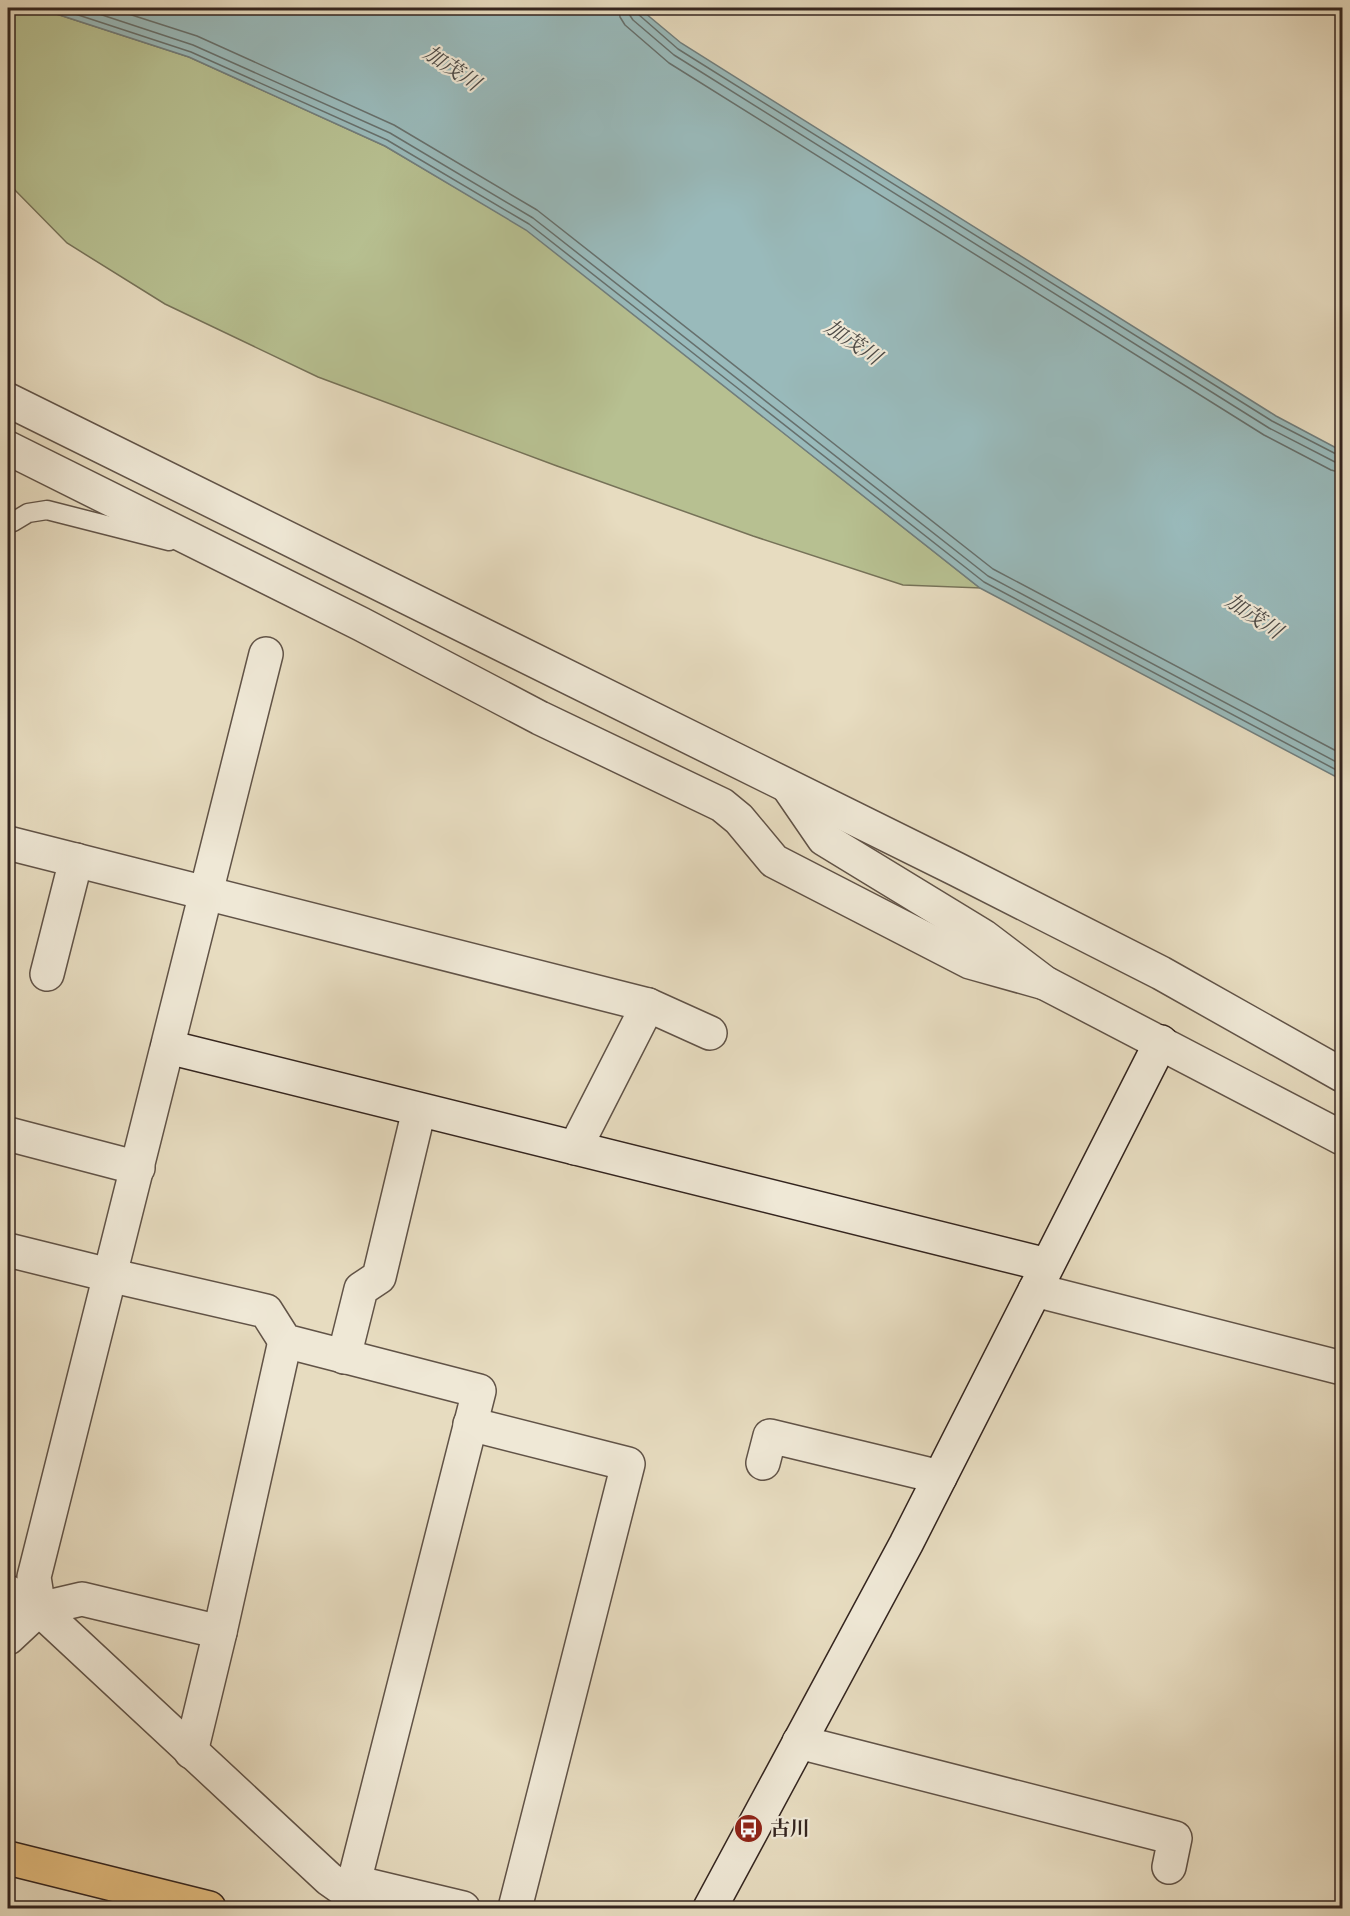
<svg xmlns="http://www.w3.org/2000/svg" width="1350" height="1916" font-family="'Libre Bodoni','Noto Serif JP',serif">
	<rect width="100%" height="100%" fill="#e7dcc0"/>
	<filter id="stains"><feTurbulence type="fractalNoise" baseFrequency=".00333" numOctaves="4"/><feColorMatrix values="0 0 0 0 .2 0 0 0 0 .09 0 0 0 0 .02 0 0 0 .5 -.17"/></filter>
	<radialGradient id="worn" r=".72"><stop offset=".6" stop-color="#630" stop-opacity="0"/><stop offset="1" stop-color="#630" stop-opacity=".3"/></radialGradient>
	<path fill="#b7c091" stroke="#767258" stroke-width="1.5" d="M8 8H38L189 57 385 146 526 229 980 588 903 585 753 536 557 466 318 377 165 304 67 243 8 183Z"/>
	<path fill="#99babb" stroke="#717e7d" stroke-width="1.5" d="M38 8H639L681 43 1276 416 1342 451V780L980 588 526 230 385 146 189 57Z"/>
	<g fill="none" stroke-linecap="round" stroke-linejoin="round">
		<g stroke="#66706d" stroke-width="1.5">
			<path d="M57 8 191 52 387 140 529 224 984 582 1342 773"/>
			<path d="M81 8 193 45 390 133 533 218 988 576 1342 765"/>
			<path d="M110 8 197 36 394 125 537 210 993 569 1342 754"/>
			<path d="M619 8 620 17 625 25 669 63 1264 435 1331 470 1342 473"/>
			<path d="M628 8 629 14 633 20 674 55 1269 428 1335 462 1342 464"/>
			<path d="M636 8 638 14 678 49 1272 421 1338 455 1342 456"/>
		</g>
		<defs>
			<path id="lane" d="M8 517 13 522 28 513 47 510 169 541"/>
			<g id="street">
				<path d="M8 400 956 869 1161 973 1342 1075"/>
				<path d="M8 448 361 624 540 718 722 805 739 819 774 861 970 962 1045 983"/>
				<path d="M789 788 824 839 983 936 1045 983 1342 1138"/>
				<path d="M8 843 648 1005 710 1033"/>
				<path d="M47 974 76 860"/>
				<path d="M8 1134 138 1168"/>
				<path d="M575 1148 648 1005"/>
				<path d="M8 1250 109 1275 266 1311 285 1341 479 1391 351 1894"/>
				<path d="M1035 1290 1342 1368"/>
				<path d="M344 1357 361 1289 379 1277 419 1110"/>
				<path d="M470 1424 628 1464 515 1908"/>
				<path d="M763 1463 770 1436 940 1477"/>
				<path d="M8 1592 39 1609 329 1879 370 1908"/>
				<path d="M39 1609 34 1577 266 654"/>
				<path d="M8 1638 39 1609 82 1599 220 1632"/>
				<path d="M799 1742 1175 1838 1169 1867"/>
				<path d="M191 1752 220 1632 285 1341"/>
				<path d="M354 1882 463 1908"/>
			</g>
			<g id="secondary">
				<path d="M168 1047 1047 1265"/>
				<path d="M710 1908 906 1544 1161 1042"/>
			</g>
			<path id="primary" d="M8 1858 209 1908"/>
		</defs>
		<use href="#lane" stroke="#615347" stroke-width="21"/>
		<use href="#street" stroke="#615347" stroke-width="36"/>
		<use href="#secondary" stroke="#34251f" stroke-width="36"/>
		<use href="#primary" stroke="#34251f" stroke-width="36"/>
		<use href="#lane" stroke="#efe8d6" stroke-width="18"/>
		<use href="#street" stroke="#efe8d6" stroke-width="33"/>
		<use href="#secondary" stroke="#efe8d6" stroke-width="33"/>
		<use href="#primary" stroke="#e4be80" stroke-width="33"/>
	</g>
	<defs>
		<symbol id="bus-disc" viewBox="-11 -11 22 22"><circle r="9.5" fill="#8f2418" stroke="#efe8d6"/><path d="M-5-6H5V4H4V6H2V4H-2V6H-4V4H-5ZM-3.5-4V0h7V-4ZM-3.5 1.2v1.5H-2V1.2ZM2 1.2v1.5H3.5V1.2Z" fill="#fff"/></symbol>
	</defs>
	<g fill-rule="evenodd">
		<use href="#bus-disc" x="732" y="1812" width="33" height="33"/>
	</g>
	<g text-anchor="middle" stroke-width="4.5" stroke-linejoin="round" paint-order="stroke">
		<g font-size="20" font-weight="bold" fill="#34251f" stroke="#efe8d6" text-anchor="start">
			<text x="770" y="1835">古川</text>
		</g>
		<g font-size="21" font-style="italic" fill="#4d4a46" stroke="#efe8d6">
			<text transform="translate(452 68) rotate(34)" y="7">加茂川</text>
			<text transform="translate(853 342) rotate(34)" y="7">加茂川</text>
			<text transform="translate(1254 616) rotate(34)" y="7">加茂川</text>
		</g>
	</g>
	<rect width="1350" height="1916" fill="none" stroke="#e7dcc0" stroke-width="30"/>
	<rect x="9" y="9" width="1332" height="1898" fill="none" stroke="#34251f" stroke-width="3"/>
	<rect x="15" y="15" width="1320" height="1886" fill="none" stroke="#34251f" stroke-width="1.5"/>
	<rect width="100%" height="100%" filter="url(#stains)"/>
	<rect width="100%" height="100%" fill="url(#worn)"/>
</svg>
